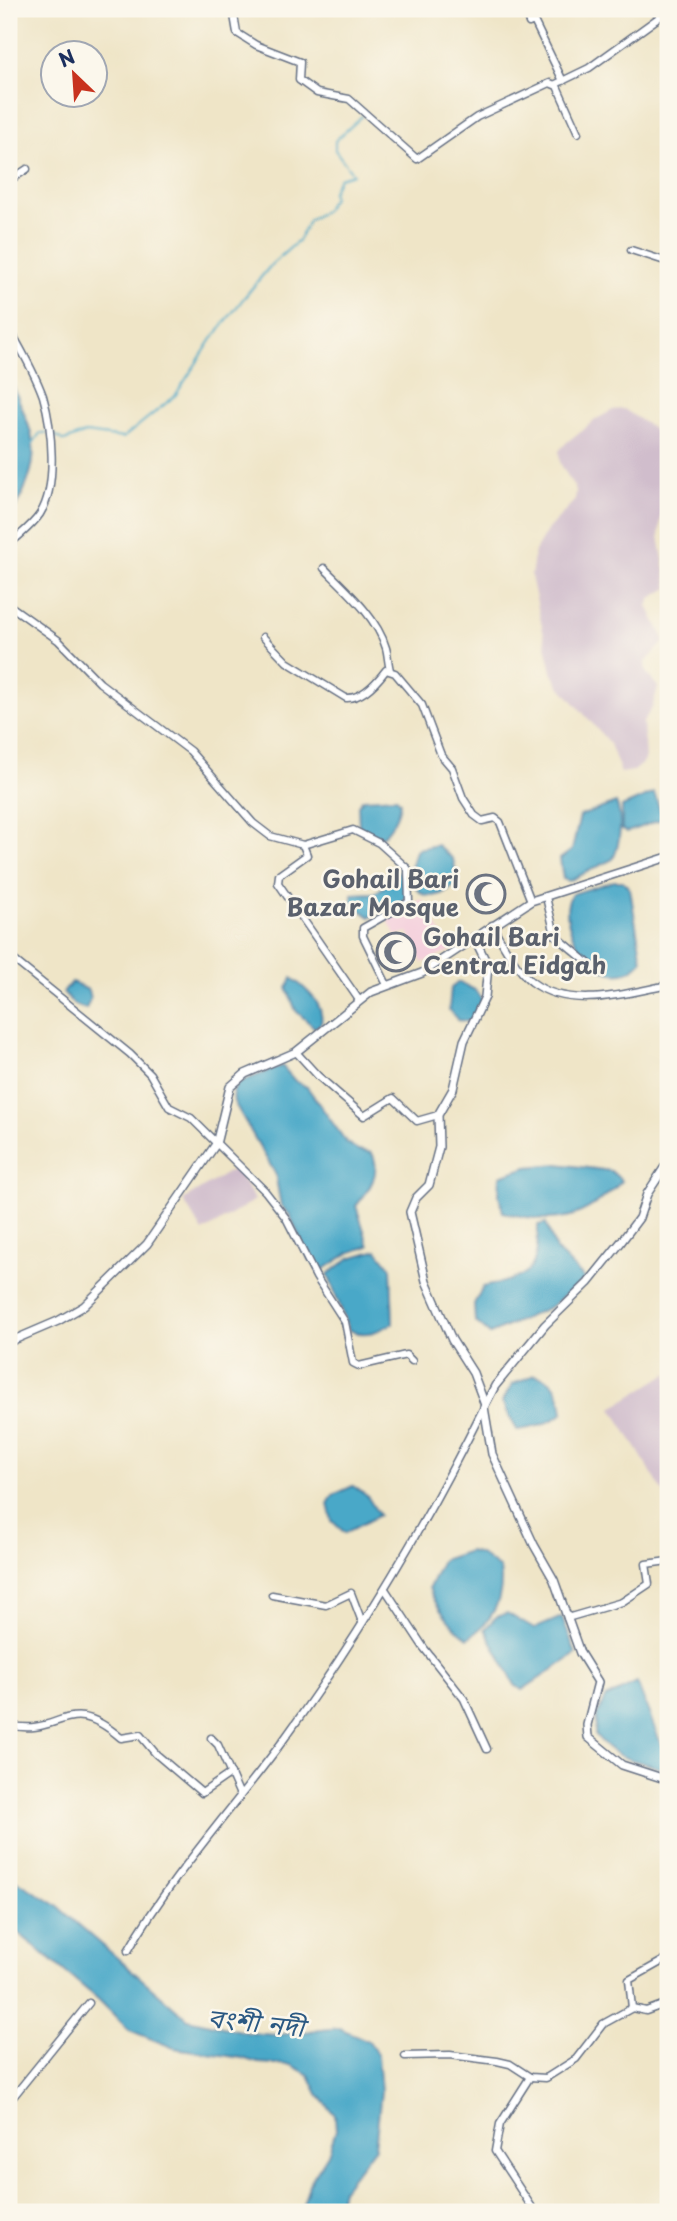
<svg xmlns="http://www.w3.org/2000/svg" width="677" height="2221" font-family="'Playpen Sans','Noto Sans Bengali',sans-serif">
	<rect width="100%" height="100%" fill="#fbf7ec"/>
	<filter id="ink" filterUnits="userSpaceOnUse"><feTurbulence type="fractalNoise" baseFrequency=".0143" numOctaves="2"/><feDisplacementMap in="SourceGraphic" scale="14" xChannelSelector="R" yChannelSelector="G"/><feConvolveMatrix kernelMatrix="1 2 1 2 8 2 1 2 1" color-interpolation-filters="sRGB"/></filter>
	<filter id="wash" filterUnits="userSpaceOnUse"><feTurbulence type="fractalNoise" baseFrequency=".00686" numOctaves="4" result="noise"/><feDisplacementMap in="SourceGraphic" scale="28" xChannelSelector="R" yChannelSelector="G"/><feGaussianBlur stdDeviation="1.57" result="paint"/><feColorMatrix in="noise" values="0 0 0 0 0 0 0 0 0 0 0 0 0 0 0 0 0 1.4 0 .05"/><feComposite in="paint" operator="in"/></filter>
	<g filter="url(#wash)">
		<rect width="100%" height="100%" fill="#efe5c7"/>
		<path fill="#f4cfdc" d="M422 899 451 951 422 963 408 932 396 936 387 919Z"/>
		<g fill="#d0bdcc">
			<path d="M624 409 652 428 668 446V498L661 516 659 536 668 588 651 598 648 606 665 641 645 663 646 672 658 687 652 708 643 722 645 761 633 771 621 773 610 744 559 685 552 672 531 576 535 551 548 529 575 500 576 490 560 463 559 451 567 442 595 420 613 410Z"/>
			<path d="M235 1168 255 1200 203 1232 183 1200Z"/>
			<path d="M668 1373V1500L612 1408Z"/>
		</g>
		<g fill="#4aa8c8" stroke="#326c93" stroke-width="2">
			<path d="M9 376C31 433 48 450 15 508L9 506Z"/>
			<path d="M654 793 663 819 627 832 622 830V807Z"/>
			<path d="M396 797 400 802C399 815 390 831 379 839L359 826 358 805 363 799Z"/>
			<path d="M613 804 616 803C623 817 620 845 613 859L569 881 563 879 560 859 572 850 580 816Z"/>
			<path d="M437 845 453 859 458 882C426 914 399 885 417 849Z"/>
			<path d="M395 869C404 875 405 885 407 895L401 904 370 917 352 904V894L375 893 385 886 389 871Z"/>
			<path d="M614 881H623L630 889 642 961C604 1004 551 924 572 894Z"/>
			<path d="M292 978C306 989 325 1004 321 1023L315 1028 296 1011 287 988Z"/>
			<path d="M72 982 88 990 90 999 86 1009 74 1005 63 993Z"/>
			<path d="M459 982 475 990 482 1000 471 1022 458 1020 449 1010 451 988Z"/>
			<path d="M282 1066 295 1081 307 1087 347 1143 358 1150 372 1153C382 1173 369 1190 356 1206L369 1246 349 1253 320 1272 308 1257 290 1215 281 1206 275 1173 234 1102 233 1092 238 1083Z"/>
			<path d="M558 1164 611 1171 622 1181C583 1221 556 1226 503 1212L499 1195 500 1176 527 1167Z"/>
			<path d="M546 1223 556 1250 585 1279 550 1307 490 1334 475 1321 474 1304 483 1287C530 1276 538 1275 538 1225Z"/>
			<path d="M377 1250 391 1268 393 1323C378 1332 365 1337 349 1330L328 1274 350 1258Z"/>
			<path d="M534 1375C555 1377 561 1394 563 1413 550 1424 534 1428 517 1430L502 1402 513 1384Z"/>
			<path d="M353 1486 367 1496 379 1515 345 1533 332 1521 328 1504 333 1495Z"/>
			<path d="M469 1551 480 1554 500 1569C505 1597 493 1622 468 1638 450 1625 437 1609 429 1588L442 1560Z"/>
			<path d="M507 1613 534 1629 562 1617 576 1654 522 1690 515 1685 485 1629 496 1617Z"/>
			<path d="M637 1683 666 1757 668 1772C637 1756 620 1766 595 1734L597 1716 605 1698Z"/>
			<path d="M9 1876 56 1905 188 2019 249 2033 277 2035 339 2028 369 2041 378 2056 381 2091 375 2147 342 2190 336 2212H301L309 2184 328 2154 336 2130 335 2115 318 2094 309 2075 291 2065 258 2063 242 2058 174 2048 129 2030 98 1999 9 1925Z"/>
		</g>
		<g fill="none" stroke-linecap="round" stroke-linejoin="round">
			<g stroke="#4aa8c8" stroke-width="2">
				<path d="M53 434 64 441 86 433 123 438 175 396 212 339 243 299 272 264 298 241 309 220 324 211 333 198 332 192 339 178 353 174 335 150V141L362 116"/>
				<path d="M32 445 40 433H48"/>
			</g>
		</g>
	</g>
	<g filter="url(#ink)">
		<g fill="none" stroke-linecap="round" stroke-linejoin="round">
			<defs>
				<g id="minor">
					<path d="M233 9 237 33 256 45 300 62 299 80 317 93 349 99 417 159 477 117 550 83 557 86 578 133"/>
					<path d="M525 9 529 23 534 21 563 81"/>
					<path d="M556 84 589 68 668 11"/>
					<path d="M9 181 27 169"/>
					<path d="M631 250 668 262"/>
					<path d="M9 328C21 349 35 373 43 396 52 427 58 486 40 514 32 526 19 535 9 545"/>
					<path d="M324 568C346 590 377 617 386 648 388 655 388 663 390 670"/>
					<path d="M9 605 58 640 100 683 190 751 253 823 270 836 303 845 353 830 379 843 408 869 409 902 363 928V936L387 985"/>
					<path d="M263 637 287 662 346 698C362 699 377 682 386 670L395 673 422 705 441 755 452 768 463 798 474 815 482 821 495 818 500 822 531 901"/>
					<path d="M303 845 307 855 279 875 278 883 359 1000"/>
					<path d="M546 897 555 935 600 973"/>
					<path d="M492 925C501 941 518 972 532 982 570 1011 627 993 668 985"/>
					<path d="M9 956 130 1054 150 1074 169 1107 191 1118 265 1191 286 1218 316 1277 345 1322 353 1363 359 1366 406 1355 412 1361"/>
					<path d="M296 1052 318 1076 364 1116 393 1098 417 1121 438 1115"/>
					<path d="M385 1589 424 1648 464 1699 487 1749"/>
					<path d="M272 1595 326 1605 351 1593 362 1622"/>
					<path d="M567 1618 622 1602 649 1584 646 1564 668 1561"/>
					<path d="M9 1725C61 1738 67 1691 121 1738L140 1735 156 1754 202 1793 231 1773"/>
					<path d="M211 1738 218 1745 240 1795"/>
					<path d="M128 1951C171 1876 231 1811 282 1742 359 1636 426 1524 484 1407"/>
					<path d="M632 2008 646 2011 668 2003"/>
					<path d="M405 2056 450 2055 497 2061 510 2064 530 2077 546 2078 576 2059 603 2024 632 2008 629 1980 668 1958"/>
					<path d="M530 2077 500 2124 495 2151 535 2212"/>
					<path d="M9 2102 89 2003"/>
				</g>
				<g id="tertiary">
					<path d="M474 937 488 966 485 997 464 1041 453 1089 438 1115 439 1147 429 1185 416 1198 410 1212 426 1281 452 1340 473 1373 485 1405"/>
					<path d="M668 1162 647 1194 639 1218 621 1242 588 1283 545 1325 495 1386 484 1407 492 1454 534 1545 554 1580 580 1653 598 1682 587 1725 588 1737 622 1765 668 1780"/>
					<path d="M9 1342 58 1321 84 1306 147 1244 216 1144 230 1087 245 1074 296 1052 371 992 422 973 531 901 668 857"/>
				</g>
			</defs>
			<use href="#minor" stroke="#656f83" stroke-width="9"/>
			<use href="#tertiary" stroke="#656f83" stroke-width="10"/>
			<use href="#minor" stroke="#fff" stroke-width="6"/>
			<use href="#tertiary" stroke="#fff" stroke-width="7"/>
		</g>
	</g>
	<defs>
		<symbol id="mosque-ring" viewBox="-11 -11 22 22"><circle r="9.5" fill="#fbf7ec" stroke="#6b7280" stroke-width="1.5"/><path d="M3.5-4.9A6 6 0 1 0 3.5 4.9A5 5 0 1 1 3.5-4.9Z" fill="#6b7280"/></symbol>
	</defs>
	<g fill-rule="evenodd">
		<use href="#mosque-ring" x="464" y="872" width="44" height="44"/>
		<use href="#mosque-ring" x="374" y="930" width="44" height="44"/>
	</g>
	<g text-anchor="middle" stroke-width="5" stroke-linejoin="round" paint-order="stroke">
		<g font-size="24" font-weight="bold" fill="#5b616d" stroke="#fbf7ec" text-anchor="end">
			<text x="459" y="888">Gohail Bari<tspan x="459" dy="28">Bazar Mosque</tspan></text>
			<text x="423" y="946" text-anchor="start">Gohail Bari<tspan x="423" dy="28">Central Eidgah</tspan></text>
		</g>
		<g font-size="26" font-style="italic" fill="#2b5983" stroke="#fbf7ec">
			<text transform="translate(256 2023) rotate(6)" y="9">বংশী নদী</text>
		</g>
	</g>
	<rect width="677" height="2221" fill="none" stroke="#fbf7ec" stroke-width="35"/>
	<g transform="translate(74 74) rotate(335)"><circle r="33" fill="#fbf7ec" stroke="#a1a7b3" stroke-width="2"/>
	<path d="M0-5L12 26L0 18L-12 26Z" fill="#c8321e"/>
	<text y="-10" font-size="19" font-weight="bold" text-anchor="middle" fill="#1b2f5e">N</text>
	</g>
</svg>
